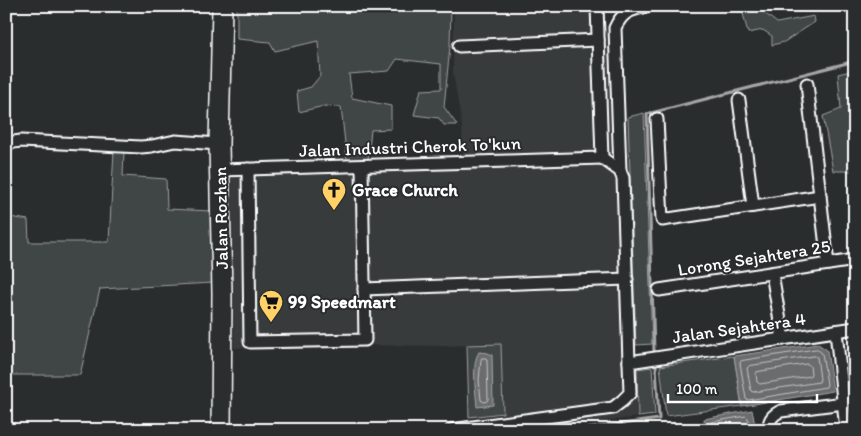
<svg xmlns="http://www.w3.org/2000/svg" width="861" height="436" font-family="Itim,sans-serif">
	<rect width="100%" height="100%" fill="#2a2d2e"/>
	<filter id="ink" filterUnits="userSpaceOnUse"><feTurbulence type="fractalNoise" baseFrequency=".02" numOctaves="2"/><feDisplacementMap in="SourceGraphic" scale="10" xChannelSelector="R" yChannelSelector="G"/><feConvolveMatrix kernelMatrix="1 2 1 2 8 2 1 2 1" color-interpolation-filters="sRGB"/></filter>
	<g filter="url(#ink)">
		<path fill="#373a3b" d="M454 6H605L612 121 628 117 638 417 538 430H503L501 344 443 346 357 345 234 348 231 165 463 159 462 126 453 73Z"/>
		<g fill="#414445" stroke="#a0a2a2">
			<path d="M237 6H451L450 46 444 107 457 125H444L439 118 414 115 421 90 441 89V64L397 59 389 71 349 74 352 98 391 106V129L371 130 368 160 347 161 341 107 324 106 299 112 297 91 311 87 320 76 318 41 275 51 270 42 237 39Z"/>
			<path d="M741 6H761L762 11 777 23 814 16 815 22 784 42 772 45V36L763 30 748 33Z"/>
			<path d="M855 70V171H833L823 116 841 109 838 74Z"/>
			<path d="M644 113 652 344 636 345 628 117Z"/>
			<path d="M114 151H124L123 176 166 179 167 209 211 211 213 283 100 289 80 375H6V245H11L10 217 28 220 29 242H109Z"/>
			<path d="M501 344 503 413 469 417 467 345Z"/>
			<path d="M734 356 742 406 666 416 660 366Z"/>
			<path d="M652 367 655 415 638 417 637 369Z"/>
		</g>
		<g fill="#6a6c6d" stroke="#a6a7a7">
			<path d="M818 344 827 350 833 391 742 406 734 356Z"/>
			<path d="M479 352 488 353 492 355 493 405 477 407C476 394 471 363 479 352Z"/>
			<path d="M752 410 756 430H705L704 419Z"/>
		</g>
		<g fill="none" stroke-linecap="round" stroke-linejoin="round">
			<g stroke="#c3c4c5" stroke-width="1">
				<path d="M817 349 822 353 827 384 826 387 748 400 746 399 740 363 741 361Z"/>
				<path d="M815 356 817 357 820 379 819 382 753 392 751 391 747 368 749 366Z"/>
				<path d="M482 358H486L487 360 488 399 487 401 484 402 481 400 479 380 481 360Z"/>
				<path d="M808 364 810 366 811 373 810 376 760 384 757 382 756 374 757 372Z"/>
				<path d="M710 430V424L711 422 746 416 748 418 751 430"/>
			</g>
			<g stroke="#a6a7a7" stroke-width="3">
				<path d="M654 351 647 114 855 61"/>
				<path d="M577 430 659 419 656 366"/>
			</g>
			<defs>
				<g id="street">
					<path d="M597 6 602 158"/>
					<path d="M459 46 598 40"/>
					<path d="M807 84 828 264"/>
					<path d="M739 100 753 206"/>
					<path d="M657 119 662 220 820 196"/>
					<path d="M6 143 21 141 141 147 152 146 175 141 219 144"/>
					<path d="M248 169 250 342 365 340 362 166"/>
					<path d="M220 170 602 158"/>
					<path d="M620 171 615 28C622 12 631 9 648 6"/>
					<path d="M772 273 783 339"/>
					<path d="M364 289 627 279"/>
					<path d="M659 290 855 260"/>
					<path d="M836 331 846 430"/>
					<path d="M629 362 855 328"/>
					<path d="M451 430 613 408 622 401 630 393 623 178 620 171 602 158"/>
					<path d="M769 430C768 420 772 415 781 411L844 403"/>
				</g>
				<path id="primary" d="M221 430 222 293 219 144 222 6"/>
			</defs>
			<use href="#street" stroke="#fff" stroke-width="15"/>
			<use href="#primary" stroke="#fff" stroke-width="22"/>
			<use href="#street" stroke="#2a2d2e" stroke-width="11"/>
			<use href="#primary" stroke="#2a2d2e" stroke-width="19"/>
		</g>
	</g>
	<defs>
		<symbol id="church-pin" viewBox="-11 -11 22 30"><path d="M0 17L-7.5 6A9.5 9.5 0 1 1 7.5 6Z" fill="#ffd166" stroke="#2a2d2e"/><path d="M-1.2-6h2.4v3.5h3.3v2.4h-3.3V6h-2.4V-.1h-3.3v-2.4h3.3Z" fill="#111"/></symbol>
		<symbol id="supermarket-pin" viewBox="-11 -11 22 30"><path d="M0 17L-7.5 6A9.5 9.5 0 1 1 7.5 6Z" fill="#ffd166" stroke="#2a2d2e"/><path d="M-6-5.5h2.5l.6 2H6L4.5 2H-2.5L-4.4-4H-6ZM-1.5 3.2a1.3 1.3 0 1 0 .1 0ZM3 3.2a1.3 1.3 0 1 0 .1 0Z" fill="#111"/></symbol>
	</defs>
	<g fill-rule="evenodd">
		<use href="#church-pin" x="320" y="176" width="28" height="38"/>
		<use href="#supermarket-pin" x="257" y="288" width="28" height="38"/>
	</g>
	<g text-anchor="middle" stroke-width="4" stroke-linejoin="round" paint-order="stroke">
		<g font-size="18" fill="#fff" stroke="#2a2d2e">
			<text transform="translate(410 147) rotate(-2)" y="6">Jalan Industri Cherok To'kun</text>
			<text transform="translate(221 218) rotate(-91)" y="6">Jalan Rozhan</text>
			<text transform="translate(754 258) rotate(-9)" y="6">Lorong Sejahtera 25</text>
			<text transform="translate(739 328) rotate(-8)" y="6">Jalan Sejahtera 4</text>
		</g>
		<g font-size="18" font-weight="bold" fill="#fff" stroke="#2a2d2e" text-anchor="start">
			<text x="352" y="196">Grace Church</text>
			<text x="288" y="308">99 Speedmart</text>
		</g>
	</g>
	<rect width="861" height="436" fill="none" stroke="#2a2d2e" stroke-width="25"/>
	<rect x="12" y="12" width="836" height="411" fill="none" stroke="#fff" stroke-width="2" filter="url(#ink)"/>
	<path d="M668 394v8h149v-8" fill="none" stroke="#ffffff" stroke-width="2.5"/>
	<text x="676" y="394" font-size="15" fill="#ffffff" stroke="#2a2d2e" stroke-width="4" paint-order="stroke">100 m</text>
</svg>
